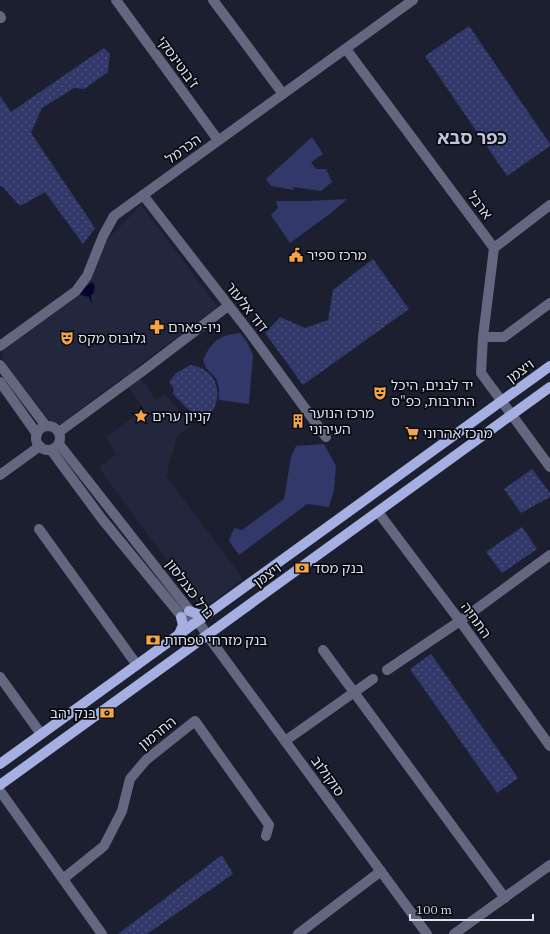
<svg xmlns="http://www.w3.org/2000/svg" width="550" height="934" font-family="'IBM Plex Serif','Noto Sans Hebrew',serif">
	<defs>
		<pattern id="park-dots" width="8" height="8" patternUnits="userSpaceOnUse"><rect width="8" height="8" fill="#323869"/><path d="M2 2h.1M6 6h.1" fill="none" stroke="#4f547f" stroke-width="1.8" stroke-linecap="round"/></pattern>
		<pattern id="water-ripples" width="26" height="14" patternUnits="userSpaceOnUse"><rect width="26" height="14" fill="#07022f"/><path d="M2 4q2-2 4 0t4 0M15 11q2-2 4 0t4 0" fill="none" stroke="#2b264d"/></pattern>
	</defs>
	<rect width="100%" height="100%" fill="#1c1f30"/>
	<path fill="#23273e" d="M141 205 218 307 134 369 156 400 165 394 191 426 177 436 166 476 243 579 203 609 99 468 116 454 106 437 144 409 122 378 60 424 50 421 4 362 2 355 4 348 74 295 106 241Z"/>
	<g fill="#323869">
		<path d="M312 137 323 154 311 162 316 169H326L332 182 321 191 294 187 293 190 271 186 266 179Z"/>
		<path d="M347 199 331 213 290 243 271 215 278 208 276 201H308Z"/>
		<path d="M240 333 247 342 253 355 249 404 219 400V388L216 378 206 368 203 360C212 341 219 335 240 333Z"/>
		<path d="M324 444 336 466 334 490 329 507 307 504 239 555 229 541 234 528 242 530 284 499 291 457 296 446Z"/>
	</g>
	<g fill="url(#park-dots)">
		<path d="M469 26 550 144V146L507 176 425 56Z"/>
		<path d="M104 48 110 54 108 72 84 89 74 88 42 108 31 133 95 228 83 244 45 192 20 206 2 186H0V96L11 112Z"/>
		<path d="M373 259 409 309 303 385 265 333 280 317 305 328 328 320 333 290Z"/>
		<path d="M191 365C195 366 200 367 203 369 216 376 221 392 215 406 213 412 207 415 201 419L187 408 173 394 174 389 169 382 176 373Z"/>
		<path d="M532 469 550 493V497L521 513 504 489Z"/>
		<path d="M522 527 537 549 502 573 486 552Z"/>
		<path d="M431 654 518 778 497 793 410 669Z"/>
		<path d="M222 855 233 874 147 934H118Z"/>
	</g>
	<path fill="url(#water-ripples)" d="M92 282 95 286V291L91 296 92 305 89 297 77 294Z"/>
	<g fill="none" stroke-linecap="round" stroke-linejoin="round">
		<g stroke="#636780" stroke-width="10">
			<path d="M116 0 218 140"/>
			<path d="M213 0 283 94"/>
			<path d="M0 16 1 18"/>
			<path d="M346 49 494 248 483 337 481 373 550 467"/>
			<path d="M143 195 250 333 326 437"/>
			<path d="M494 248 550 205"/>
			<path d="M483 337H504L550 303"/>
			<path d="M0 346 76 291 87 276 103 236 114 216 413 0"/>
			<path d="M0 365 46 426"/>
			<path d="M0 382 37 434"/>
			<circle cx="48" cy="438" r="12"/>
			<path d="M59 432 144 370 228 306"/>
			<path d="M59 444 198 621 207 635 427 934"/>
			<path d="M51 450 102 519 187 623"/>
			<path d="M0 475 40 446"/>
			<path d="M378 512 460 621 550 746"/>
			<path d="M39 529 137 665"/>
			<path d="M323 650 505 898"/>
			<path d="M387 670 460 621 550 555"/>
			<path d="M0 677 41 734"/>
			<path d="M285 741 373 679"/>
			<path d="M0 791 102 934"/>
			<path d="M63 879 104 846 122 811 130 779 146 760 195 721 269 825 266 836"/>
			<path d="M298 934 381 871"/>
			<path d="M454 934 550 865"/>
		</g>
		<g stroke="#a6afe2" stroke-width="10">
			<path d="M189 611 198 614 206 615"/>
			<path d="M179 634 183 625 181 617"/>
			<path d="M0 764 550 366"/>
			<path d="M0 785 550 387"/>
		</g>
	</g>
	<defs>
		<symbol id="civic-bare" viewBox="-9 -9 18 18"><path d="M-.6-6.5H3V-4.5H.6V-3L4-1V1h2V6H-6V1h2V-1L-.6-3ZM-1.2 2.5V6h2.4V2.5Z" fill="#f4a345" stroke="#080a11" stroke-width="2.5" paint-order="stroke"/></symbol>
		<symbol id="pharmacy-bare" viewBox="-9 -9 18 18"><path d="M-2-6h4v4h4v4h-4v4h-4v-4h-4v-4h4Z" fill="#f4a345" stroke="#080a11" stroke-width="2.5" paint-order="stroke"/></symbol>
		<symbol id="theatre-bare" viewBox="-9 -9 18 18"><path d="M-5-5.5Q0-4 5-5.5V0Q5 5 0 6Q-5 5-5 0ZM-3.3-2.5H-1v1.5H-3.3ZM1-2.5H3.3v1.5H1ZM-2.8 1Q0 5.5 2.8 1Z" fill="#f4a345" stroke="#080a11" stroke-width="2.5" paint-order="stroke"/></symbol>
		<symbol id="sight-bare" viewBox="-9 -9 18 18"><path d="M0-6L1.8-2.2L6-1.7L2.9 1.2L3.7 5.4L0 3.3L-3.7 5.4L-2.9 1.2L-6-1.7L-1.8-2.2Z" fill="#f4a345" stroke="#080a11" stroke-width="2.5" paint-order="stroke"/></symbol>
		<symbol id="building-bare" viewBox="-9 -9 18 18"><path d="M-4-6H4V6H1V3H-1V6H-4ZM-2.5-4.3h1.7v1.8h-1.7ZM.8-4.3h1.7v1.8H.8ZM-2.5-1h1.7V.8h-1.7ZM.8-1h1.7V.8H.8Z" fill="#f4a345" stroke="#080a11" stroke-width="2.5" paint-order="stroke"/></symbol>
		<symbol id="supermarket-bare" viewBox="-9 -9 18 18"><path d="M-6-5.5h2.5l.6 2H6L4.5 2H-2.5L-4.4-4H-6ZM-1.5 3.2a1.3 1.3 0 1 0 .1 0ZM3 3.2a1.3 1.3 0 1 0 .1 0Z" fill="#f4a345" stroke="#080a11" stroke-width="2.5" paint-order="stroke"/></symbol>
		<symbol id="bank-bare" viewBox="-9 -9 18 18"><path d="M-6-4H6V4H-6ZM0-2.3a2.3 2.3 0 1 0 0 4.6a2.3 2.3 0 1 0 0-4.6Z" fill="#f4a345" stroke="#080a11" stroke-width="2.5" paint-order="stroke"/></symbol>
	</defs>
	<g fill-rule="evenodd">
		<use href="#civic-bare" x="286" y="245" width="20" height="20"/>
		<use href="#pharmacy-bare" x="147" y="317" width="20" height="20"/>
		<use href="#theatre-bare" x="57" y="328" width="20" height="20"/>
		<use href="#theatre-bare" x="370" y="383" width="20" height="20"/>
		<use href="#sight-bare" x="131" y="406" width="20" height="20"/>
		<use href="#building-bare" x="288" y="411" width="20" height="20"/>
		<use href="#supermarket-bare" x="402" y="423" width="20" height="20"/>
		<use href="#bank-bare" x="292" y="558" width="20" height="20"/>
		<use href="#bank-bare" x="143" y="630" width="20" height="20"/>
		<use href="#bank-bare" x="97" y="703" width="20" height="20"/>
	</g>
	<g text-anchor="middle" stroke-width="3.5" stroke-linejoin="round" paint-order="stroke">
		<g font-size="14" fill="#dcdfea" stroke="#080a11">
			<text transform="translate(178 62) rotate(54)" y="5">ז'בוטינסקי</text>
			<text transform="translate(183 149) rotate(-36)" y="5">הכרמל</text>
			<text transform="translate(480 205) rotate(53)" y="5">ארבל</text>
			<text transform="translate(247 307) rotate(52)" y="5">דוד אלעזר</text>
			<text transform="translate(520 371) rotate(-36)" y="5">ויצמן</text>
			<text transform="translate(267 575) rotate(-36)" y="5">ויצמן</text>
			<text transform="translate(190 589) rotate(53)" y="5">ברל כצנלסון</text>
			<text transform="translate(476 620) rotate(54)" y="5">התחיה</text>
			<text transform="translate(157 733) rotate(-39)" y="5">החרמון</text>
			<text transform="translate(328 776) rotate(54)" y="5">סוקולוב</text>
		</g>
		<g font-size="14" fill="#dcdfea" stroke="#080a11" text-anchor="start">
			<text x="307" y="260">מרכז ספיר</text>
			<text x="168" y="332">ניו-פארם</text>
			<text x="78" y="343">גלובוס מקס</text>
			<text x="391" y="390">יד לבנים, היכל<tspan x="391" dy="16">התרבות, כפ"ס</tspan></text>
			<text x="309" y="418">מרכז הנוער<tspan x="309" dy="16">העירוני</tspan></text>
			<text x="152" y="421">קניון ערים</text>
			<text x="423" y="438">מרכז אהרוני</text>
			<text x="313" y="573">בנק מסד</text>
			<text x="164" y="645">בנק מזרחי טפחות</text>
			<text x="96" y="718" text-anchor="end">בנק יהב</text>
		</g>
		<g font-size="18" font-weight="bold" fill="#bec3d9" stroke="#080a11">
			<text x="472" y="144">כפר סבא</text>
		</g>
	</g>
	<path d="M410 914v6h123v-6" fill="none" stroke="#dcdfea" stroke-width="2"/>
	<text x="416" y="914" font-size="12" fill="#dcdfea" stroke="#080a11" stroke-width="3" paint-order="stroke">100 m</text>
</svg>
